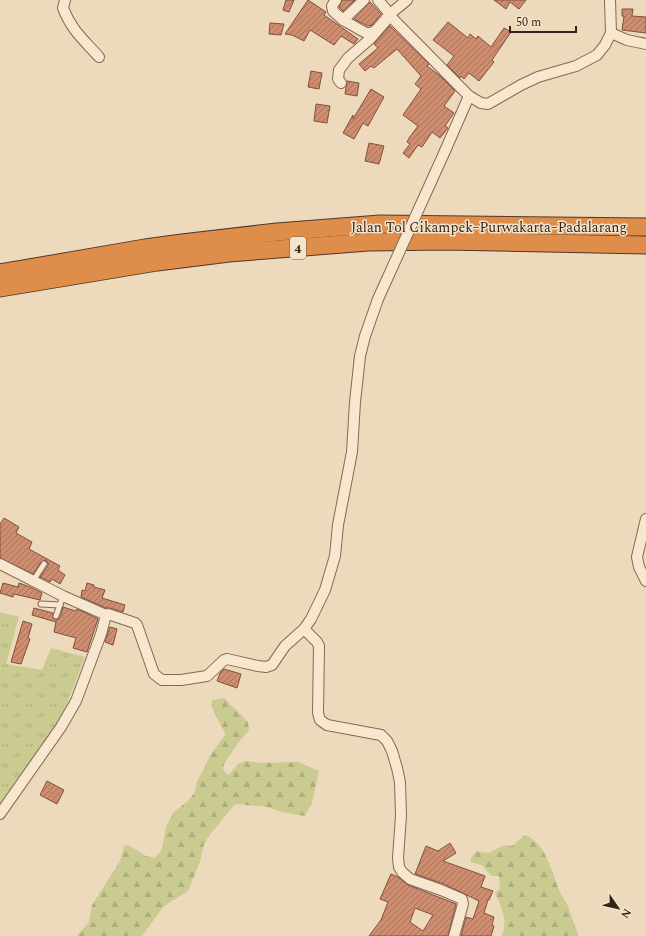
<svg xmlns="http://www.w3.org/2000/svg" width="646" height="936" font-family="Spectral,serif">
	<defs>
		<pattern id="grass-tufts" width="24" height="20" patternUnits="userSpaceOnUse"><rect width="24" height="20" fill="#cacb90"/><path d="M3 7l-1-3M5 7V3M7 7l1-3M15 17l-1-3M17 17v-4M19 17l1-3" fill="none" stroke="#aeae7c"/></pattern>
		<pattern id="forest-firs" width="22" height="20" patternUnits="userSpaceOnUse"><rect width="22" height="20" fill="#cacb90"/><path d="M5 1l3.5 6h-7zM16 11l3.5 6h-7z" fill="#aeae7c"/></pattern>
		<pattern id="building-hatch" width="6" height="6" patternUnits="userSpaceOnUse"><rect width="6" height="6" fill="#cc8d71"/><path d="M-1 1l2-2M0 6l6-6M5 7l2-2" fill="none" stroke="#a6735c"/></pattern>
	</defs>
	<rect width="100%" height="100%" fill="#edd9bc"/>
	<path fill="url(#grass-tufts)" d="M0 612 19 617 6 664 42 670 51 648 85 657 64 711 27 770 0 808Z"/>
	<g fill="url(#forest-firs)">
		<path d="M224 698 248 722 249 730 238 743 224 764C222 770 224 772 229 775L238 764 246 761 263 763 298 762 319 771 312 803 305 816 282 812 267 807 235 804 209 836 204 844 200 862 188 891 164 906 142 936H77L89 922 92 905 120 861 124 846 128 845 146 856 155 858 162 849 166 827 173 813 188 801 195 792 197 782 211 754 225 735 224 731 220 724 211 705 212 700Z"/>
		<path d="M526 835C547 846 551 870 559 890 561 895 564 899 567 904 571 914 574 924 578 934V936H502C508 918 502 910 495 893L500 889 499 876H491L482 865 471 862V858L476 851 489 853 504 845 512 846 522 837Z"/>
	</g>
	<g fill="url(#building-hatch)" stroke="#83503c" fill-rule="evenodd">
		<path d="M286 0H294L289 12 283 10Z"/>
		<path d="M308 0 326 12 324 15 358 39 354 44 341 36 334 45 310 30 304 41 292 35 285 34Z"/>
		<path d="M342 0H355L343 11 339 7Z"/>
		<path d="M494 0H526L519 9 510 2 506 9Z"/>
		<path d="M370 2 381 14 372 25 368 26 354 19Z"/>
		<path d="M622 9H633L632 16 646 17V33L622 30 624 16H622Z"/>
		<path d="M448 22 468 38 470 34 476 39 478 36 491 47 504 28 511 32 492 60 494 62 479 81 469 73 464 79 461 76 460 78 447 65 454 56 433 40Z"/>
		<path d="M270 23 284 24 281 35 269 34Z"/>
		<path d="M390 26 429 64 427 66 439 75 455 91 444 106 454 113 445 126 448 128 440 138 432 132 422 147 418 145 409 158 403 153 410 144 407 142 409 138 418 126 403 115 421 89 415 84 421 76 397 49 374 68 371 66 365 71 359 64 378 48 374 44Z"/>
		<path d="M311 71 322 73 319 89 308 87Z"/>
		<path d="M347 81 359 83 357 96 345 94Z"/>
		<path d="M371 89 384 97 368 126 363 123 354 139 343 133 353 115V119Z"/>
		<path d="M316 104 330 106 327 123 314 121Z"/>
		<path d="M369 143 384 146 379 164 365 161Z"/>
		<path d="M4 518 19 527 16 533 32 542 29 549 60 566 58 570 65 575 60 584 52 579 50 582 40 577 48 566V563L46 560 41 562 33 574 0 558V524Z"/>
		<path d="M3 583 18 587 19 583 30 587 42 593 40 600 14 594 13 597 0 593Z"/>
		<path d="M87 583 94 585V587L105 590 102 598 125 605 123 612 110 608H106L81 597 82 590 85 591Z"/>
		<path d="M63 607 76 611 77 609 98 619 87 652 73 648 76 638 54 632 56 622 32 615 34 608 53 613V618L57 620 61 615Z"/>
		<path d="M23 621 32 624 28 638 30 639 21 664 11 662Z"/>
		<path d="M110 627 117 629 113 645 105 642Z"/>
		<path d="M224 669 241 674 237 688 217 681 220 673Z"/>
		<path d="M47 781 64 790 57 804 40 795Z"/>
		<path d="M450 843 456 853 443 861 485 876 481 887 493 891 489 900H488L484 913 494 917 492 925 494 926 491 936H461L466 917 473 919 479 901 444 884 415 874 426 846 438 851Z"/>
		<path d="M391 874 398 877 408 885 456 904 448 936H369L381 920 388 902 380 899ZM415 908 433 915 423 931 410 922Z"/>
	</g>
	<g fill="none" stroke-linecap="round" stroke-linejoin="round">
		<defs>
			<g id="service">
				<path d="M33 581 44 564"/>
				<path d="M41 604 60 605"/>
				<path d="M56 616 63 596"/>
			</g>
			<g id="minor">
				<path d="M65 0 63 8C72 31 83 39 99 57"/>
				<path d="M336 0 332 6 333 11 343 20 364 0"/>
				<path d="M378 0 390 14V16L469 96 445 151"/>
				<path d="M343 20 366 33H371L376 30 390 14 407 0"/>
				<path d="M611 33 627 40 646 44"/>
				<path d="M341 83 338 79 339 70 348 58 370 39 390 16"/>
				<path d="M469 96 481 103 488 104 521 85 538 77 576 66 597 55 605 45 611 33 610 0"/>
				<path d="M646 519 637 557 639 567 646 581"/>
				<path d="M0 564 63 596 106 615 108 614 135 623 137 625 154 674 162 680H181L207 676 224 660 227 659 258 666 266 667 272 665 285 646 304 629 311 619 325 590 335 556 338 525 352 452 355 402 360 356 365 336 378 299"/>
				<path d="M304 629 317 642 319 646 318 713 320 720 327 725 381 735 387 741 392 751 397 768 400 782 401 816 398 858 399 867 402 872 410 879 441 890 462 899 463 904 454 936"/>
				<path d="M0 814 61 727 76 701 101 634 106 615"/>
			</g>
			<g id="motorway">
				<path d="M0 273 145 248 182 243 277 232 380 224 646 227"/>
				<path d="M0 288 157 262 229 253 368 242 446 241 646 245"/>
			</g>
		</defs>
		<use href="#service" stroke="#846956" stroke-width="7"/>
		<use href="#minor" stroke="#846956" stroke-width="12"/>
		<use href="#motorway" stroke="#51382a" stroke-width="19"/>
		<use href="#service" stroke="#f8e7cf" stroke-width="5"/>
		<use href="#minor" stroke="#f8e7cf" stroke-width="10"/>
		<use href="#motorway" stroke="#df8d4a" stroke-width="17"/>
		<defs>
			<path id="minor-bridge" d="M378 299 445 151"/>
		</defs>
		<use href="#minor-bridge" stroke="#846956" stroke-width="12" stroke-linecap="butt"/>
		<use href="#minor-bridge" stroke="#f8e7cf" stroke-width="10"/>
	</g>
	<g text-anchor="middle" stroke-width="3" stroke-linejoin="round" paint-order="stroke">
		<rect fill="#f5e4cb" stroke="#6d5e50" stroke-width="1" x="290" y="237" width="16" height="22" rx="3"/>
		<g font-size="13" font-weight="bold" fill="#33241b">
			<text x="298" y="253">4</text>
		</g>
		<g font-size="14" fill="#33241b" stroke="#f5e4cb">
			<text x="489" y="232">Jalan Tol Cikampek–Purwakarta–Padalarang</text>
		</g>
	</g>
	<g transform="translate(618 908) rotate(124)" stroke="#f5e4cb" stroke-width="3" paint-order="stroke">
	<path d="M0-3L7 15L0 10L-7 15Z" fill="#33241b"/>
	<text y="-6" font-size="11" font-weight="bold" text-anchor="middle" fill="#33241b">N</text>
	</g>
	<path d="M510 26v6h66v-6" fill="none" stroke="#33241b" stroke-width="2"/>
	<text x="516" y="26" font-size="12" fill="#33241b" stroke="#f5e4cb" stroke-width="3" paint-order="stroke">50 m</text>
</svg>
